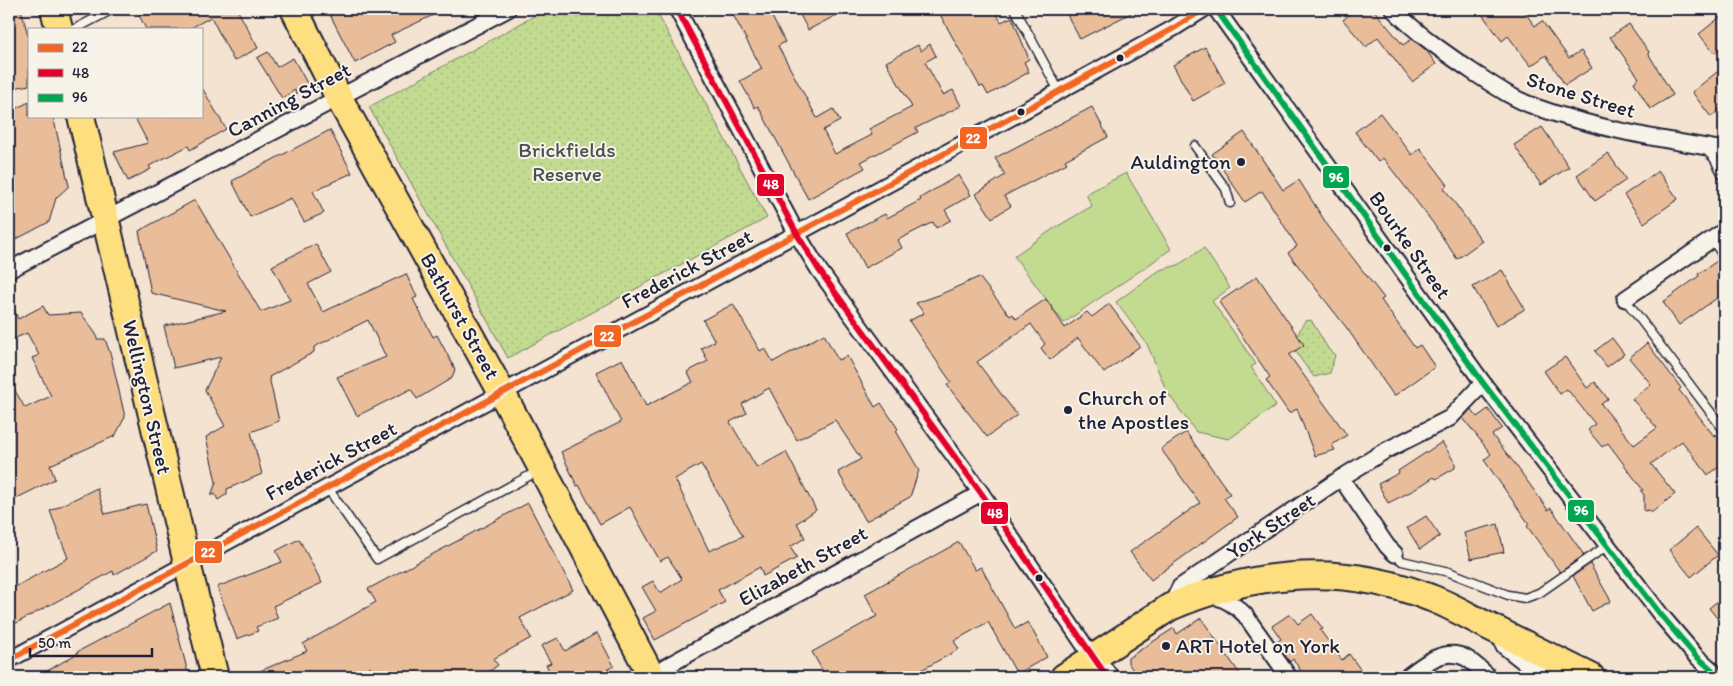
<svg xmlns="http://www.w3.org/2000/svg" width="1733" height="686" font-family="Itim,sans-serif">
	<defs>
		<pattern id="grass-dots" width="8" height="8" patternUnits="userSpaceOnUse" patternTransform="scale(1.25)"><rect width="8" height="8" fill="#c3db91"/><path d="M2 2h.1M6 6h.1" fill="none" stroke="#a7bc7e" stroke-width="1.8" stroke-linecap="round"/></pattern>
	</defs>
	<rect width="100%" height="100%" fill="#f3e3d0"/>
	<filter id="ink" filterUnits="userSpaceOnUse"><feTurbulence type="fractalNoise" baseFrequency=".02" numOctaves="2"/><feDisplacementMap in="SourceGraphic" scale="10" xChannelSelector="R" yChannelSelector="G"/><feConvolveMatrix kernelMatrix="1 2 1 2 8 2 1 2 1" color-interpolation-filters="sRGB"/></filter>
	<g filter="url(#ink)">
		<g fill="url(#grass-dots)" stroke="#727e66">
			<path d="M547 9H655L767 218 508 358 369 107Z"/>
			<path d="M1311 320 1329 350 1335 355 1330 373 1314 377C1310 371 1295 354 1295 347 1295 339 1301 327 1305 321Z"/>
		</g>
		<g fill="#c3db91" stroke="#727e66">
			<path d="M1126 173 1171 249C1136 275 1099 297 1064 323L1014 256 1053 229 1092 206 1086 194Z"/>
			<path d="M1204 248 1230 288 1212 301 1256 364 1251 367 1276 406 1229 439 1196 432 1167 392 1147 344 1116 302 1160 270 1178 265Z"/>
		</g>
		<g fill="#e9bd99" stroke="#22223b" fill-rule="evenodd">
			<path d="M9 9H21L29 39V85L9 89Z"/>
			<path d="M150 9H237L258 48 234 61 211 17 189 29H146L139 15Z"/>
			<path d="M327 9H446L391 35 395 42 355 63Z"/>
			<path d="M730 9H760L762 14 769 11 785 42 778 46 817 118 833 109 840 121 823 130 835 154 872 135 869 129 912 107 886 62 918 45 921 51 930 44 936 56 925 62 943 95 953 90 961 106 916 128 918 132 861 162 865 168 808 199 758 106 755 108 740 81 762 69Z"/>
			<path d="M797 9H848L808 30Z"/>
			<path d="M937 9H994L1001 22 1012 17 1029 59 1024 62 1029 72 988 95 983 86 980 87Z"/>
			<path d="M1064 9H1139L1080 39Z"/>
			<path d="M1356 9H1373L1403 45 1412 39 1426 50 1436 64 1412 82 1378 37 1366 47 1343 20Z"/>
			<path d="M1478 9H1522L1535 26 1542 21 1569 58 1581 51 1592 68 1565 85 1546 55 1531 66 1508 36 1502 41Z"/>
			<path d="M1724 14V45L1714 53 1699 34Z"/>
			<path d="M1629 24 1649 52 1648 53 1673 95 1650 109 1634 82 1639 78 1610 37Z"/>
			<path d="M1205 47 1225 83 1193 101 1173 65Z"/>
			<path d="M268 52 277 67 293 58 307 83 305 89 296 94 295 90 282 98 257 58Z"/>
			<path d="M1717 72 1724 81V106L1711 117 1692 92Z"/>
			<path d="M201 86 226 129 190 150 188 146 149 166 151 169 128 181 114 152 148 143 136 120 143 116H201Z"/>
			<path d="M29 102V116H53L69 186 56 198 49 222 9 243V112Z"/>
			<path d="M1092 107 1108 137 1065 160 1067 163 1004 196 1011 206 992 218 976 194 1005 175 995 158Z"/>
			<path d="M1380 113 1412 155 1420 148 1448 185 1444 188 1482 241 1457 259 1433 223 1383 158 1378 162 1355 132Z"/>
			<path d="M1542 127 1569 167 1541 185 1514 145Z"/>
			<path d="M330 130 352 173 313 191 324 213 304 222 291 198 250 217 232 181Z"/>
			<path d="M1244 132 1283 190 1299 180 1328 226 1384 298 1381 300 1415 348 1420 345 1435 367 1394 396 1346 327 1288 253 1297 246 1262 191 1245 202 1212 154Z"/>
			<path d="M1608 153 1626 180 1595 201 1577 175Z"/>
			<path d="M1658 171 1678 199 1644 223 1624 195Z"/>
			<path d="M959 175 971 195 945 210 951 220 936 228 933 222 898 240 902 248 865 268 847 233 885 214 887 218 921 200 920 198Z"/>
			<path d="M195 200 261 312 290 300 272 266 316 244 331 272 308 284 323 312 406 274 417 297 413 299 433 337 437 335 455 369 452 378 417 399 411 389 357 416 337 377 386 357 368 320 314 347V352L269 377 279 421 251 432 262 474 227 489V494L218 500 215 494 211 496 216 482 206 437 225 426 205 390 221 357 174 368 164 326 226 311 151 293 139 231Z"/>
			<path d="M1717 261 1724 272V293L1679 325 1663 302 1699 276 1698 274Z"/>
			<path d="M1502 270 1525 309 1496 326 1473 287Z"/>
			<path d="M1257 276 1304 345 1289 355 1347 435 1332 445 1335 450 1315 456 1297 409 1289 413 1266 380 1270 377 1219 302Z"/>
			<path d="M979 277 1010 316 1013 314 1016 319 1046 299 1065 328 1087 312 1092 317 1109 304 1140 346 1104 373 1078 338 1050 360 1041 348 1045 344 1031 324 977 362 1017 415 987 437 947 385 951 382 909 321 924 313 916 303 939 295Z"/>
			<path d="M9 297 18 319 43 306 48 315 81 313 96 334 97 339H105L111 356 125 417 115 436 50 465 55 479 9 502V380L25 408 51 396 32 358 39 355 27 333 9 341Z"/>
			<path d="M733 304 760 351 765 348 773 362 824 334 838 360 847 356 875 407 881 403 898 429 896 431 919 470 910 497 866 521 838 472 861 459 835 420 797 440 769 388 742 404 747 413 730 422 757 468 786 452 816 510 797 523 805 538 790 547 797 558 763 576 760 567 718 590 725 602 655 640 643 618 656 611 642 587 653 581 660 593 682 579 668 557 660 561 630 507 600 524 579 485 577 486 561 452 621 422 596 372 622 359 646 406 693 382 687 372 708 361 701 348 715 341 703 320ZM701 464 743 536 709 551 675 479Z"/>
			<path d="M1612 338 1624 354 1607 367 1595 351Z"/>
			<path d="M1647 343 1681 388 1679 390 1714 436 1716 434 1724 446V463L1708 475 1682 441 1651 464 1675 494 1651 513 1649 510 1644 511V495L1641 491 1643 490 1608 443 1602 447 1588 430 1595 424 1567 389 1560 394 1544 371 1565 357 1587 388 1595 382 1608 399 1601 404 1634 445 1657 428 1632 399 1651 384 1629 358Z"/>
			<path d="M1471 409 1477 417 1488 409 1502 428 1492 435 1515 464 1548 510 1551 508 1584 555 1560 572 1527 526 1529 524 1484 460 1491 454 1463 418Z"/>
			<path d="M1186 432 1230 494 1224 498 1238 517 1151 580 1130 552 1200 503 1161 449Z"/>
			<path d="M1442 442 1455 463V468L1436 479 1434 477 1414 490 1388 503 1378 484 1399 473 1398 471Z"/>
			<path d="M97 488 105 514 146 504 157 551 114 575 113 571 9 627V590L68 558 50 511Z"/>
			<path d="M528 503 573 590 520 618 531 638 493 659 498 665 482 677H378L370 667 354 677H246L307 651 303 644 376 602 368 589Z"/>
			<path d="M1426 516 1440 536 1420 549 1407 528Z"/>
			<path d="M1498 524 1504 552 1471 559 1464 533Z"/>
			<path d="M1696 528 1718 555 1691 577 1669 550Z"/>
			<path d="M299 539 322 583 273 606 278 618 256 627 258 631 237 639 217 587 282 562 276 551Z"/>
			<path d="M959 542 975 570 981 567 1015 629 1028 622 1047 657 1017 674 988 622 954 641 959 649 909 677H826L812 652 877 616 865 594Z"/>
			<path d="M1590 564 1611 601 1592 611 1573 576Z"/>
			<path d="M1724 596V627L1709 608Z"/>
			<path d="M170 603 189 677H37L78 653 77 652Z"/>
			<path d="M1290 614 1298 624 1312 614 1323 629 1320 630 1342 660 1349 654 1366 677H1305L1293 659 1290 662 1276 643 1281 639 1272 626Z"/>
			<path d="M1201 618 1242 677H1138L1128 663V658L1174 628 1177 634Z"/>
			<path d="M597 633 614 666 593 677H553L546 665 551 663 541 646 558 638 565 651Z"/>
		</g>
		<g fill="none" stroke-linecap="round" stroke-linejoin="round">
			<defs>
				<g id="lane">
					<path d="M1015 9 1059 91"/>
					<path d="M75 29 113 9"/>
					<path d="M1195 146 1226 189 1230 203"/>
					<path d="M1704 148 1714 158 1724 177"/>
					<path d="M1712 239 1724 257"/>
					<path d="M1625 299 1724 430"/>
					<path d="M327 487 377 559 538 471"/>
					<path d="M1395 554 1402 561 1449 572 1508 595 1525 598 1539 593 1608 545"/>
					<path d="M1712 670 1724 677"/>
				</g>
				<g id="street">
					<path d="M677 9 797 234 819 270 981 493 1093 658"/>
					<path d="M1216 9 1483 383 1661 615 1695 655 1712 670"/>
					<path d="M1393 9C1416 33 1445 53 1473 72 1493 85 1513 99 1536 107 1596 129 1661 139 1724 150"/>
					<path d="M9 270 508 9"/>
					<path d="M1625 299 1724 231"/>
					<path d="M1341 478 1387 546 1395 554"/>
					<path d="M1210 594C1223 599 1235 604 1245 615L1289 677"/>
					<path d="M1170 607 1180 587 1341 478 1383 452 1450 418 1483 383"/>
					<path d="M9 660 1036 104 1174 28 1204 9"/>
					<path d="M647 677 981 493"/>
					<path d="M1407 677C1422 665 1445 646 1466 658 1473 662 1480 669 1487 675"/>
				</g>
				<g id="secondary">
					<path d="M1506 644 1548 677"/>
					<path d="M1093 658 1107 677"/>
				</g>
				<g id="highway">
					<path d="M54 9 59 29"/>
					<path d="M294 9 339 98 502 393 652 677"/>
					<path d="M81 116 187 563 215 677"/>
					<path d="M1064 677 1170 607C1256 570 1343 563 1431 598 1450 605 1468 616 1486 625 1521 642 1556 660 1591 677"/>
				</g>
			</defs>
			<use href="#lane" stroke="#22223b" stroke-width="11"/>
			<use href="#street" stroke="#22223b" stroke-width="19"/>
			<use href="#secondary" stroke="#22223b" stroke-width="25"/>
			<use href="#highway" stroke="#22223b" stroke-width="30"/>
			<use href="#lane" stroke="#f7f3e8" stroke-width="8"/>
			<use href="#street" stroke="#f7f3e8" stroke-width="15"/>
			<use href="#secondary" stroke="#f7f3e8" stroke-width="21"/>
			<use href="#highway" stroke="#fedf80" stroke-width="26"/>
			<defs>
				<path id="bus-1" d="M9 660 1036 104 1174 28 1204 9"/>
				<path id="bus-2" d="M677 9 797 234 819 270 981 493 1107 677"/>
				<path id="bus-3" d="M1216 9 1483 383 1661 615 1695 655 1712 670"/>
			</defs>
			<use href="#bus-1" stroke="#f7f3e8" stroke-width="10"/>
			<use href="#bus-2" stroke="#f7f3e8" stroke-width="10"/>
			<use href="#bus-3" stroke="#f7f3e8" stroke-width="10"/>
			<use href="#bus-1" stroke="#f26522" stroke-width="6"/>
			<use href="#bus-2" stroke="#e4002b" stroke-width="6"/>
			<use href="#bus-3" stroke="#00a651" stroke-width="6"/>
		</g>
	</g>
	<g fill="#22223b" stroke="#f7f3e8" stroke-width="2">
		<circle cx="1120" cy="58" r="4.5"/>
		<circle cx="1021" cy="112" r="4.5"/>
		<circle cx="1241" cy="162" r="5"/>
		<circle cx="1387" cy="248" r="4.5"/>
		<circle cx="1068" cy="410" r="5"/>
		<circle cx="1039" cy="578" r="4.5"/>
		<circle cx="1166" cy="646" r="5"/>
	</g>
	<g text-anchor="middle" stroke-width="4" stroke-linejoin="round" paint-order="stroke">
		<g font-size="21" fill="#22223b" stroke="#f7f3e8">
			<text transform="translate(1581 95) rotate(17)" y="7">Stone Street</text>
			<text transform="translate(289 100) rotate(-28)" y="7">Canning Street</text>
			<text transform="translate(1410 245) rotate(55)" y="7">Bourke Street</text>
			<text transform="translate(687 269) rotate(-28)" y="7">Frederick Street</text>
			<text transform="translate(460 316) rotate(61)" y="7">Bathurst Street</text>
			<text transform="translate(147 397) rotate(77)" y="7">Wellington Street</text>
			<text transform="translate(331 461) rotate(-28)" y="7">Frederick Street</text>
			<text transform="translate(1271 526) rotate(-34)" y="7">York Street</text>
			<text transform="translate(803 566) rotate(-29)" y="7">Elizabeth Street</text>
		</g>
		<g font-size="21" fill="#4a5050" stroke="#f7f3e8">
			<text x="567" y="157">Brickfields<tspan x="567" dy="24">Reserve</tspan></text>
		</g>
		<g font-size="21" fill="#22223b" stroke="#f7f3e8" text-anchor="start">
			<text x="1231" y="169" text-anchor="end">Auldington</text>
			<text x="1078" y="405">Church of<tspan x="1078" dy="24">the Apostles</tspan></text>
			<text x="1176" y="653">ART Hotel on York</text>
		</g>
	</g>
	<g stroke="#f7f3e8" stroke-width="2">
		<rect x="959" y="126" width="29" height="24" rx="5" fill="#f26522"/>
		<rect x="1322" y="165" width="28" height="24" rx="5" fill="#00a651"/>
		<rect x="756" y="173" width="29" height="24" rx="5" fill="#e4002b"/>
		<rect x="593" y="324" width="29" height="24" rx="5" fill="#f26522"/>
		<rect x="1567" y="499" width="28" height="24" rx="5" fill="#00a651"/>
		<rect x="980" y="501" width="29" height="24" rx="5" fill="#e4002b"/>
		<rect x="194" y="540" width="29" height="24" rx="5" fill="#f26522"/>
	</g>
	<g font-size="14" text-anchor="middle" font-weight="bold" fill="#fff">
		<text x="973" y="143">22</text>
		<text x="1336" y="182">96</text>
		<text x="771" y="189">48</text>
		<text x="607" y="341">22</text>
		<text x="1581" y="515">96</text>
		<text x="995" y="518">48</text>
		<text x="208" y="557">22</text>
	</g>
	<rect width="1733" height="686" fill="none" stroke="#f7f3e8" stroke-width="30"/>
	<rect x="15" y="15" width="1703" height="656" fill="none" stroke="#22223b" stroke-width="2" filter="url(#ink)"/>
	<rect x="28" y="28" width="175" height="90" fill="#f7f3e8" stroke="#a29fa3"/>
	<rect x="38" y="44" width="25" height="8" fill="#f26522" stroke="#a29fa3"/>
	<text x="72" y="52" font-size="15" fill="#22223b">22</text>
	<rect x="38" y="69" width="25" height="8" fill="#e4002b" stroke="#a29fa3"/>
	<text x="72" y="78" font-size="15" fill="#22223b">48</text>
	<rect x="38" y="94" width="25" height="8" fill="#00a651" stroke="#a29fa3"/>
	<text x="72" y="102" font-size="15" fill="#22223b">96</text>
	<path d="M30 648v8h122v-8" fill="none" stroke="#22223b" stroke-width="2.5"/>
	<text x="38" y="648" font-size="15" fill="#22223b" stroke="#f7f3e8" stroke-width="4" paint-order="stroke">50 m</text>
</svg>
